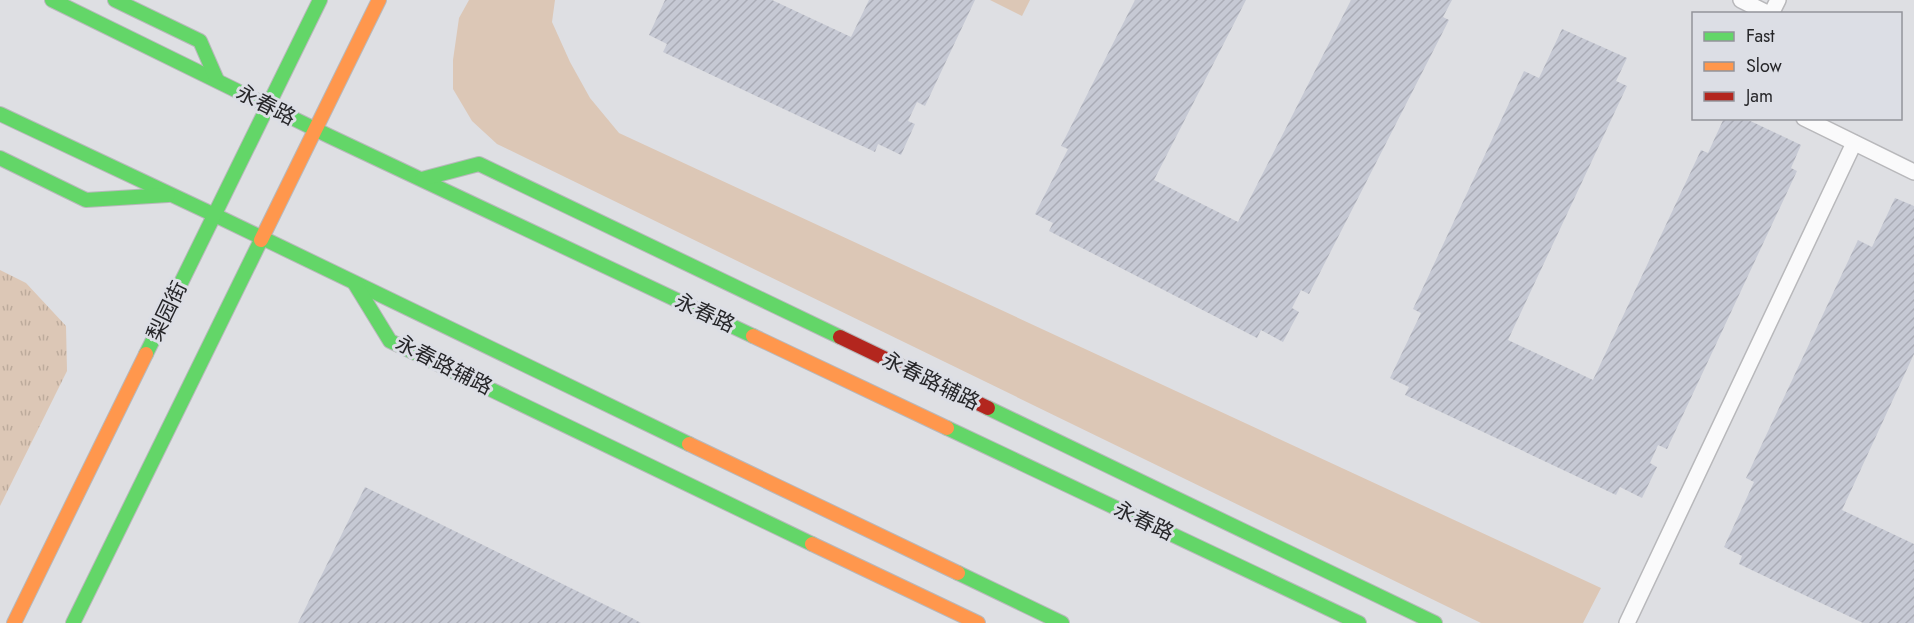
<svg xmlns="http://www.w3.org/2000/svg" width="1914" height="623" font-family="Jost,'Noto Sans SC',sans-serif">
	<defs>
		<pattern id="park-tufts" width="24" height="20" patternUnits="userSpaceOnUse" patternTransform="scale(1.5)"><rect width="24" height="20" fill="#dcc7b6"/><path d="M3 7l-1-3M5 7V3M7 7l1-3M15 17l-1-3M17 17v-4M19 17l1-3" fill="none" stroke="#bdab9c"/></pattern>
		<pattern id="building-hatch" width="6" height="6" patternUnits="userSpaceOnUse" patternTransform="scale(1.5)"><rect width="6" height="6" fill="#c6c9d4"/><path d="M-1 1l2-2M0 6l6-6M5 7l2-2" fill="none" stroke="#aaacb6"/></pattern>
	</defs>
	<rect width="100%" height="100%" fill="#dedfe3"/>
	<g fill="#dcc7b6">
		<path d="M469 0H555L552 22 570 62 590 98 619 133 1601 588 1583 623H1481L497 144 472 121 453 89V60L459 18Z"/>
		<path d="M990 0H1030L1022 16Z"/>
	</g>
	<path fill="url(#park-tufts)" d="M0 270 26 283 66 326 67 371 0 506Z"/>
	<g fill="url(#building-hatch)">
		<path d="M665 0H772L851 37 869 0H975L925 106 917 102 908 121 915 124 901 155 878 144 875 152 663 52 667 44 649 35Z"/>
		<path d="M1135 0H1246L1154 180 1238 222 1351 0H1452L1443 17 1449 20 1309 294 1301 290 1292 308 1299 312 1283 342 1261 330 1257 338 1049 231 1053 223 1035 214 1068 149 1061 146Z"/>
		<path d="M1562 29 1627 58 1616 81 1627 86 1508 340 1593 380 1701 150 1708 153 1724 118H1744L1801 145 1791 168 1797 171 1667 449 1658 445 1650 463 1657 467 1642 498 1620 487 1616 495 1405 395 1409 387 1390 378 1421 313 1413 309 1524 71 1539 78Z"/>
		<path d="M1895 198 1914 206V354L1842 510 1914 544V623H1863L1739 564 1742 556 1724 547 1754 482 1746 478 1858 240 1872 247Z"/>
		<path d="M365 487 632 618 641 623H298Z"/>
	</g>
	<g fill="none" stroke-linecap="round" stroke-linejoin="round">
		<defs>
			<g id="lane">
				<path d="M1741 0 1769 14"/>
				<path d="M1771 14 1778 0"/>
				<path d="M1804 118 1914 172"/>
				<path d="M1627 623 1854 143"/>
			</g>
			<g id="fast">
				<path d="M52 0 329 136 753 336"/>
				<path d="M115 0 200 41 217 80"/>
				<path d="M0 114 223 219 689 444"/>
				<path d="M0 158 86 200 168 195"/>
				<path d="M422 179 479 164 840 337"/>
				<path d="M355 284 390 341 812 544"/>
				<path d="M146 354 320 0"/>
				<path d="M988 408 1435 623"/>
				<path d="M947 428 1359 623"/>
				<path d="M958 573 1062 623"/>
				<path d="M73 623 261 240"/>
			</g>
			<g id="slow">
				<path d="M261 240 379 0"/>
				<path d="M753 336 947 428"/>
				<path d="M689 444 958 573"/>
				<path d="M812 544 978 623"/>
				<path d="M14 623 146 354"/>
			</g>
			<path id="jam" d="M840 337 988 408"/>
		</defs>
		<use href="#lane" stroke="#b8b8bb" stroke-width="18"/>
		<use href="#fast" stroke="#b8b8bb" stroke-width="16"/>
		<use href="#slow" stroke="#b8b8bb" stroke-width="16"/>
		<use href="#jam" stroke="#b8b8bb" stroke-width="16"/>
		<use href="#lane" stroke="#fafafb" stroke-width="15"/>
		<use href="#fast" stroke="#63d668" stroke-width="14"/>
		<use href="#slow" stroke="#ff974d" stroke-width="14"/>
		<use href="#jam" stroke="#b3261e" stroke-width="14"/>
	</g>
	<g text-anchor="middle" stroke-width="6" stroke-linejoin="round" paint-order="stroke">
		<g font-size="21" fill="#262629" stroke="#dcdee5">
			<text transform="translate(266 105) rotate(27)" y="7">永春路</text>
			<text transform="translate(167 311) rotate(-64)" y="7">梨园街</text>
			<text transform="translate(705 313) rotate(25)" y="7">永春路</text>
			<text transform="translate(444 365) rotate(27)" y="7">永春路辅路</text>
			<text transform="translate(931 381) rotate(26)" y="7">永春路辅路</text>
			<text transform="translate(1144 521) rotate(25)" y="7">永春路</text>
		</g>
	</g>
	<rect x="1692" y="12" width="210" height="108" fill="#dcdee5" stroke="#93949a" stroke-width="1.5"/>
	<rect x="1704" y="32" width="30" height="9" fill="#63d668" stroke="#93949a" stroke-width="1.5"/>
	<text x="1746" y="42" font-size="18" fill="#262629">Fast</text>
	<rect x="1704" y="62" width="30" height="9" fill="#ff974d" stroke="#93949a" stroke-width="1.5"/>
	<text x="1746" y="72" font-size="18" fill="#262629">Slow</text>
	<rect x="1704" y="92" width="30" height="9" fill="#b3261e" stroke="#93949a" stroke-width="1.5"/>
	<text x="1746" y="102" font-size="18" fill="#262629">Jam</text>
</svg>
